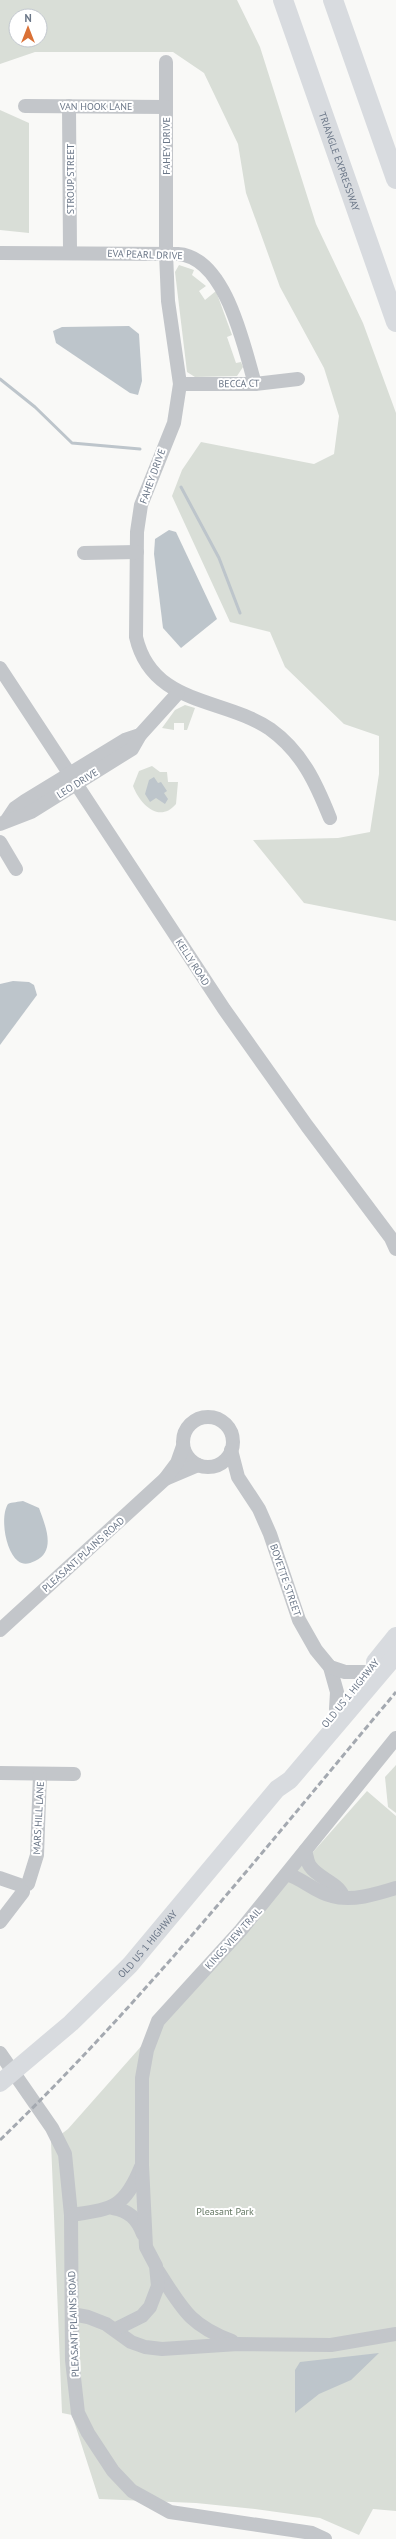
<svg xmlns="http://www.w3.org/2000/svg" width="396" height="2539" font-family="'PT Sans',sans-serif">
	<rect width="100%" height="100%" fill="#f9f9f7"/>
	<g fill="#d9ded7" fill-rule="evenodd">
		<path d="M0 0H237L260 47 316 224 363 323 396 413V921L304 903 253 840 338 838 370 832 379 774V736L344 724 285 667 270 632 230 622 172 496 182 470 201 442 314 464 334 454 339 416 324 368 280 287 246 193 238 144 204 73 173 52H35L0 64ZM16 16H40V40H16Z"/>
		<path d="M0 110 29 123V233L0 230Z"/>
		<path d="M179 265 194 270 192 275 206 286 199 291 205 300 216 291 232 335 227 337 236 363 241 362 243 367 237 376 195 377 187 372 175 272Z"/>
		<path d="M185 705 195 708 187 730H184V723H174V730L162 728 175 710Z"/>
		<path d="M152 766 160 772H167L168 782H178L176 804C159 824 140 804 133 786L139 771Z"/>
		<path d="M396 1765V1813L388 1807 385 1777Z"/>
		<path d="M367 1791 396 1816V2511L373 2509 359 2535 320 2518 255 2509 196 2503 99 2499 72 2415 62 2413 51 2142 68 2129Z"/>
	</g>
	<g fill="#bdc5cb">
		<path d="M129 326 139 334 142 381 138 395 130 393 56 343 53 331 62 327Z"/>
		<path d="M169 530 176 532 217 619 181 648 163 628 154 554 155 539Z"/>
		<path d="M154 777 158 783 161 782 167 791 164 793 168 799 165 804 156 798 150 802 145 794 149 780Z"/>
		<path d="M13 981 29 982 34 985 37 995 0 1045V984Z"/>
		<path d="M23 1501 39 1508C45 1525 57 1551 35 1561 29 1564 23 1565 18 1561 5 1551 0 1516 8 1504 12 1502 19 1502 23 1501Z"/>
		<path d="M379 2353 351 2380 319 2394 295 2413V2370L300 2362Z"/>
	</g>
	<g fill="none" stroke-linecap="round" stroke-linejoin="round">
		<g stroke="#bdc5cb" stroke-width="3">
			<path d="M0 379 35 407 72 443 140 449"/>
			<path d="M181 487 219 558 240 613"/>
		</g>
		<g stroke="#c3c6ca" stroke-width="14">
			<path d="M166 62V253L168 301 180 384 174 423 141 505 137 532 136 637C152 706 223 697 270 729 302 752 316 783 330 818"/>
			<path d="M25 106 166 107"/>
			<path d="M69 106 70 252"/>
			<path d="M0 253 178 254C226 257 244 347 255 384"/>
			<path d="M180 384H255L298 379"/>
			<path d="M84 553 137 552"/>
			<path d="M0 668 224 1009 307 1126 391 1238 396 1249"/>
			<path d="M7 820 15 808 25 801 125 740 140 735"/>
			<path d="M0 824 31 812 132 749 140 735 178 693"/>
			<path d="M0 842 16 869"/>
			<circle cx="208" cy="1442" r="25"/>
			<path d="M231 1450 238 1477 259 1509 270 1534 299 1620 316 1650 330 1667 337 1692 336 1709"/>
			<path d="M165 1479 198 1465"/>
			<path d="M0 1630 165 1479 177 1463 183 1446"/>
			<path d="M330 1667 345 1672H366"/>
			<path d="M0 1773 74 1774"/>
			<path d="M305 1851C307 1856 307 1862 310 1866 319 1879 337 1882 343 1896"/>
			<path d="M287 1874C303 1879 315 1892 332 1896 351 1902 377 1894 396 1888"/>
			<path d="M0 1878 20 1885"/>
			<path d="M28 1884 37 1855 40 1774"/>
			<path d="M0 1922 23 1892"/>
			<path d="M0 2053 52 2128 65 2154 71 2215 72 2360 78 2413 88 2433 113 2471 132 2491 170 2512 312 2533 325 2539"/>
			<path d="M113 2208C129 2211 137 2218 143 2234"/>
			<path d="M71 2215C112 2209 124 2209 141 2167"/>
			<path d="M158 2271C182 2308 189 2325 232 2341"/>
			<path d="M72 2314 88 2317 106 2324 131 2342 145 2347 162 2349 238 2344 331 2345 396 2334"/>
			<path d="M116 2329 142 2316 150 2307 158 2286 156 2266 146 2247 142 2165V2078L147 2050 158 2021 241 1930 396 1738"/>
		</g>
		<g stroke="#d8dbdf" stroke-width="18">
			<path d="M375 1662 396 1636"/>
			<path id="s1" d="M0 2083 71 2023 130 1965 277 1789 290 1780 396 1655"/>
		</g>
		<g stroke="#d8dbdf" stroke-width="20">
			<path id="s2" d="M283 0 396 322"/>
			<path d="M333 0 396 179"/>
		</g>
		<path stroke="#a4a9b0" stroke-width="3" stroke-dasharray="6 3" stroke-linecap="butt" d="M0 2140C144 2001 268 1845 396 1692"/>
	</g>
	<g text-anchor="middle" stroke-width="4" stroke-linejoin="round" paint-order="stroke">
		<g font-size="10" fill="#6a7687" stroke="#fff">
			<text x="96" y="110">VAN HOOK LANE</text>
			<text transform="translate(166 146) rotate(-90)" y="4">FAHEY DRIVE</text>
			<text dy="4" stroke="none"><textPath href="#s2" startOffset="171">TRIANGLE EXPRESSWAY</textPath></text>
			<text transform="translate(70 179) rotate(-90)" y="4">STROUP STREET</text>
			<text transform="translate(145 254) rotate(2)" y="4">EVA PEARL DRIVE</text>
			<text transform="translate(239 383) rotate(-1)" y="4">BECCA CT</text>
			<text transform="translate(152 476) rotate(-70)" y="4">FAHEY DRIVE</text>
			<text transform="translate(77 783) rotate(-32)" y="4">LEO DRIVE</text>
			<text transform="translate(193 962) rotate(57)" y="4">KELLY ROAD</text>
			<text transform="translate(83 1554) rotate(-42)" y="4">PLEASANT PLAINS ROAD</text>
			<text transform="translate(286 1580) rotate(71)" y="4">BOYETTE STREET</text>
			<text transform="translate(350 1693) rotate(-51)" y="4">OLD US 1 HIGHWAY</text>
			<text transform="translate(38 1818) rotate(-87)" y="4">MARS HILL LANE</text>
			<text transform="translate(233 1938) rotate(-48)" y="4">KINGS VIEW TRAIL</text>
			<text dy="4" stroke="none"><textPath href="#s1" startOffset="203">OLD US 1 HIGHWAY</textPath></text>
			<text transform="translate(73 2324) rotate(-92)" y="4">PLEASANT PLAINS ROAD</text>
		</g>
		<g font-size="10" fill="#667965" stroke="#fff">
			<text x="225" y="2215">Pleasant Park</text>
		</g>
	</g>
	<g transform="translate(28 28)"><circle r="19" fill="#ffffff" stroke="#c3c8cf"/>
	<path d="M0-3L7 15L0 10L-7 15Z" fill="#da7136"/>
	<text y="-6" font-size="11" font-weight="bold" text-anchor="middle" fill="#6a7687">N</text>
	</g>
</svg>
